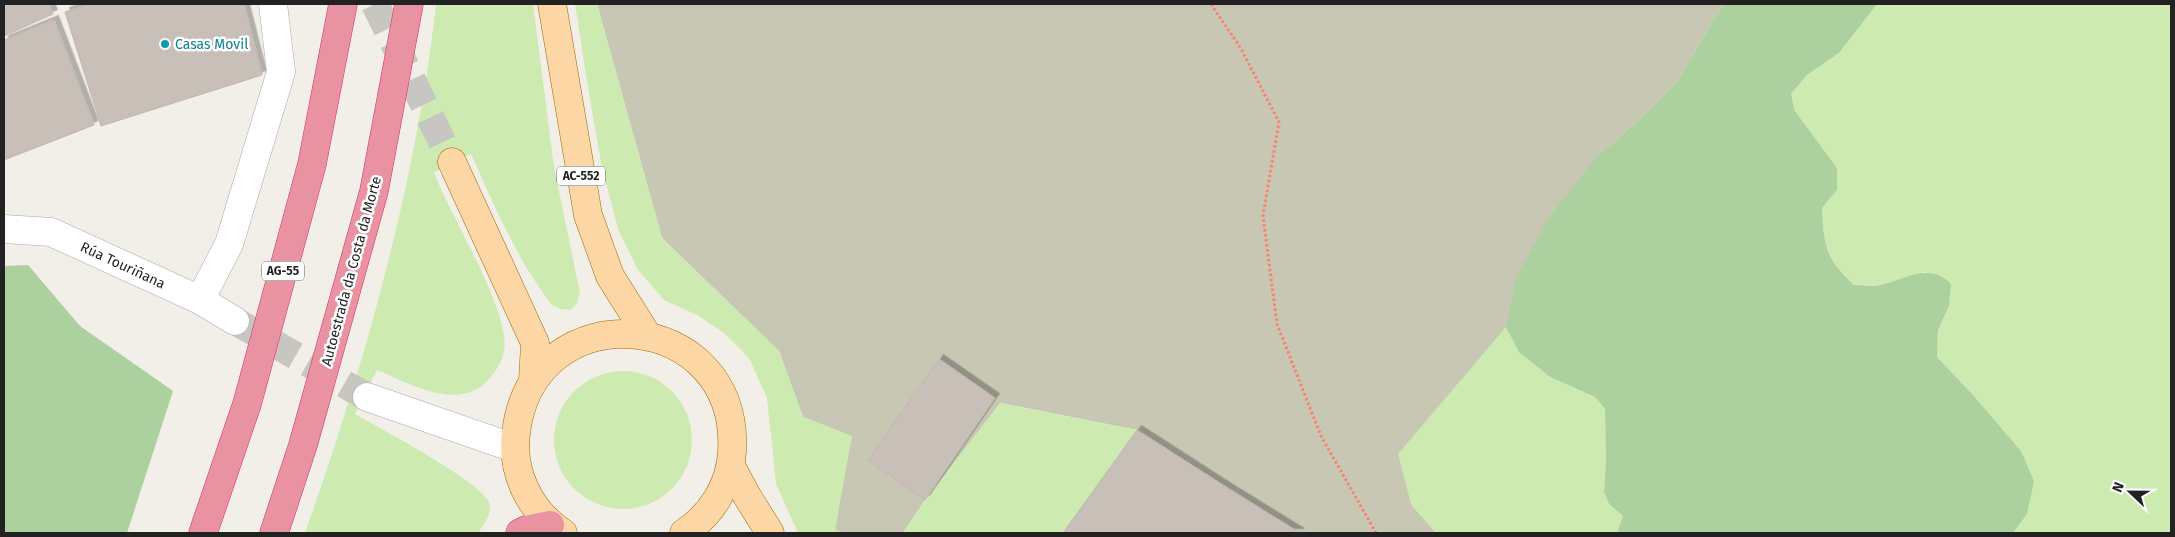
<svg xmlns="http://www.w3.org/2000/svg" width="2175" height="537" font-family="'Fira Sans',sans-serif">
	<defs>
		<filter id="shadow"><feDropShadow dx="4.5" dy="-4.5" stdDeviation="0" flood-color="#0004"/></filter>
	</defs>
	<rect width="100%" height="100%" fill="#f2efe9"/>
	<path fill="#c7c7b4" d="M597 4H1723L1676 83 1637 122 1598 155 1517 319 1411 504 1436 533H1300L1137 430 1001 403 925 500 903 533H842L835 530 851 436 803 417 779 351 662 238Z"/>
	<g fill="#cdebb0">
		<path d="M436 4H533L554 167 580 293 577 303 571 310 560 309 551 304 541 290 524 264 498 214 471 154 434 172C448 212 512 313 504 351 501 364 496 372 487 381 458 412 408 383 377 370L355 414C378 427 481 482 489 502 493 514 484 524 478 533H305C365 363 416 184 436 4Z"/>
		<path d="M575 4H597L662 238 779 351 803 417 852 436 835 529 842 533H798L776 484 767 398 749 358 724 333 697 315 664 300 638 270 619 232 602 168 589 94Z"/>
		<path d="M1877 4H2171V533H2013L2027 514 2021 451 1974 396 1937 357 1938 330 1949 306 1925 272 1879 286 1854 285C1825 258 1824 246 1822 208L1837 190V168L1795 111 1791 94 1807 75 1839 53Z"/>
		<path d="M1506 327 1519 352 1550 377 1595 397 1605 409 1606 460 1604 492 1609 504 1623 516 1617 533H1436L1411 504 1398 454Z"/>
		<circle cx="623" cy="440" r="69"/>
		<path d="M1000 403 1137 430 1063 533H903L925 500Z"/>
	</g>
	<g fill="#add19e">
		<path d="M1723 4H1877L1839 53 1807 75 1791 94 1795 111 1837 168V190L1822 208C1824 246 1825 258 1854 285 1863 285 1873 287 1881 285 1906 279 1930 262 1951 284L1949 306 1938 330 1937 357 1974 396 2021 451 2034 481 2027 514 2013 533H1617L1623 516 1609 504 1604 492 1606 460 1605 409 1595 397 1550 377 1519 352 1506 327 1516 278 1550 216 1598 155 1637 122 1676 83Z"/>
		<path d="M28 265 80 326 173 391 127 533H4V266Z"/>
	</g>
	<g fill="#c7bfb8" stroke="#c4b6ab" filter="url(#shadow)">
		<path d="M4 4H49L53 14 4 36Z"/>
		<path d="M89 4H244L262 75 101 126 65 12Z"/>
		<path d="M54 20 94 125 4 160V40Z"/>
		<path d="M939 359 995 398 925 500 868 460Z"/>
		<path d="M1137 430 1227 488 1300 533H1063Z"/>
	</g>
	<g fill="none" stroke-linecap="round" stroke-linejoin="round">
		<path stroke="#c8c6c1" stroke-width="28" stroke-dasharray="28 14" stroke-linecap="butt" d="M235 321 367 397"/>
		<path stroke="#c8c6c1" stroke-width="28" stroke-dasharray="28 14" stroke-linecap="butt" d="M375 4 452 162"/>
		<defs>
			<g id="street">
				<path d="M4 229 51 232 200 300 235 321"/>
				<path d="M200 300 229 244 281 72 273 4"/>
				<path d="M367 397 514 448"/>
			</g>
			<g id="primary">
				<path d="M552 4 588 215 610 276 647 335"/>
				<path d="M452 162 535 343 533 381"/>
				<path d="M731 466 747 496 770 533"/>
				<path d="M563 533C530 511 511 473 516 433 533 289 741 308 732 452 730 486 711 515 684 533"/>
			</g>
			<g id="highway">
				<path d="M203 533 247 404 312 164 343 4"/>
				<path d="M274 533 303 445 374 191 409 4"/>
				<path d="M520 533 526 530 550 525"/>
			</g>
		</defs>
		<use href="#street" stroke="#a9a9a9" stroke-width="29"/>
		<use href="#primary" stroke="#a06b00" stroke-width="29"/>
		<use href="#highway" stroke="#dc2a67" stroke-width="29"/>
		<path stroke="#fa8072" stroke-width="3" stroke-dasharray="2.5 2.5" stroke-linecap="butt" d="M1211 4 1240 47 1279 122 1263 216 1277 324 1321 436 1376 533"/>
		<use href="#street" stroke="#fff" stroke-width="28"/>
		<use href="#primary" stroke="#fcd6a4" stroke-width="28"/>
		<use href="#highway" stroke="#e892a2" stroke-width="28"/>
	</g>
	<circle fill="#0f9aa8" stroke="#fff" stroke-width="2" cx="165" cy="44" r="5"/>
	<g text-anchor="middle" stroke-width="5" stroke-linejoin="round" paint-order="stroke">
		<g fill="#fff" stroke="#646464" stroke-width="1">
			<rect x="557" y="166.5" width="48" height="19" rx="4"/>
			<rect x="262" y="261.5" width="42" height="19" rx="4"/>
		</g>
		<g font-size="12" font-weight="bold" fill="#222">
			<text x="581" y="180">AC-552</text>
			<text x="283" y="275">AG-55</text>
		</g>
		<g font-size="14" fill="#0d838f" stroke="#fff" text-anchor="start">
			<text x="175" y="49">Casas Movil</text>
		</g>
		<g font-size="14" fill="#222" stroke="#fff">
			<text transform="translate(123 265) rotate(25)" y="5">Rúa Touriñana</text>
			<text transform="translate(351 271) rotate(-75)" y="5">Autoestrada da Costa da Morte</text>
		</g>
	</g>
	<rect width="2175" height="537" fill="none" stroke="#222222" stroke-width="10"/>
	<g transform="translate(2130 492) rotate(292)" stroke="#ffffff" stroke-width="4" paint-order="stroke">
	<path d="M0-4L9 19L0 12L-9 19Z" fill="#222222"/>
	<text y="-8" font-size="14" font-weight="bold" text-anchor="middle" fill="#222222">N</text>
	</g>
</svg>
